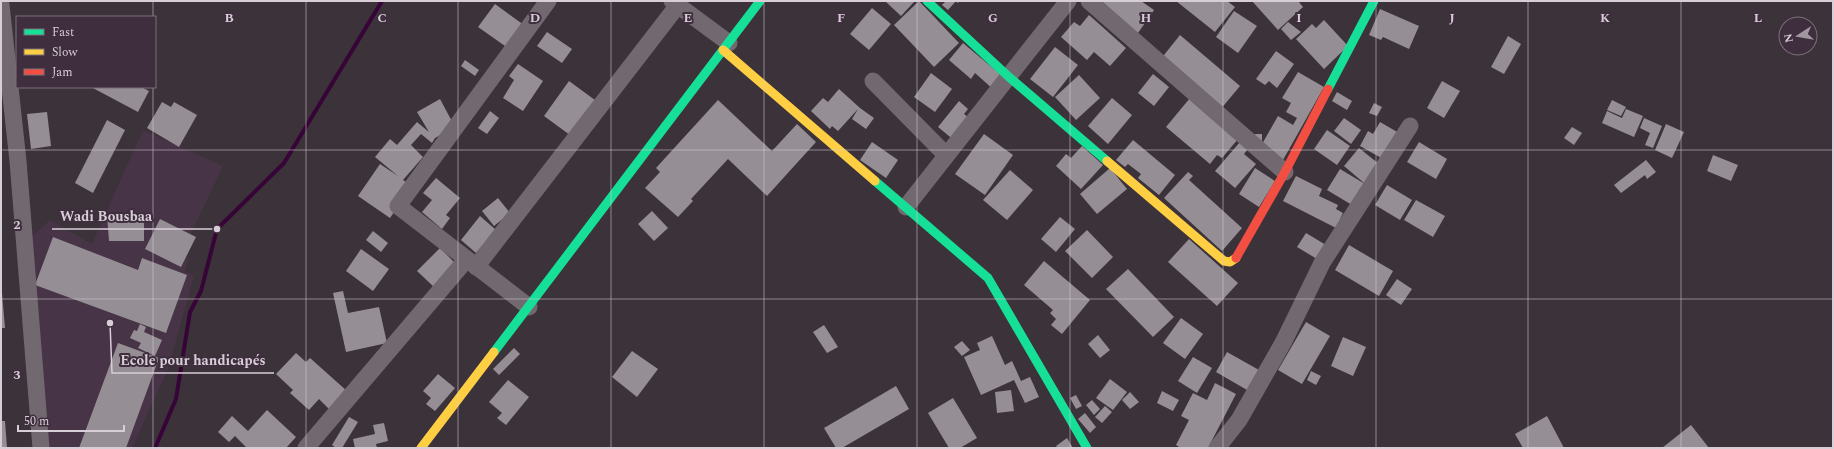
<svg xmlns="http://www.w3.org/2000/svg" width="1834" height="449" font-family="Spectral,serif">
	<rect width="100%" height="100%" fill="#3c323a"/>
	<path fill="#473446" d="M143 130 223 166 181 255 189 258 185 271 194 276 168 369 132 448H49L31 237 50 220 92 244Z"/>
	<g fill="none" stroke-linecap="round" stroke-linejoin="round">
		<path stroke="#370438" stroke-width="4" d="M155 448 176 399 190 312 201 291 217 229 284 163 382 1"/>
	</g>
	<g fill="#968e95">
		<path d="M885 1H913L914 2 901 16Z"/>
		<path d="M919 1 959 43 934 67 894 25Z"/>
		<path d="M946 1H960L958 3 956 1 948 10 942 5Z"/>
		<path d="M1094 1H1141L1154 10 1138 33Z"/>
		<path d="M1176 1H1227L1235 7 1215 32Z"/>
		<path d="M1252 1H1298L1303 7 1278 30Z"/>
		<path d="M495 4 528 28 512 51 478 27Z"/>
		<path d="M872 8 891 24 869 50 850 34Z"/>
		<path d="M1380 9 1419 26 1409 49 1383 37 1381 40 1369 35Z"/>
		<path d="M1234 11 1257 26 1238 53 1216 37Z"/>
		<path d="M1089 15 1126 48 1110 66 1094 52 1087 60 1061 37 1074 22 1080 26Z"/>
		<path d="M1324 20 1348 46 1324 69 1296 39 1312 24 1316 28Z"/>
		<path d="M1288 22 1301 32 1291 40 1281 29Z"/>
		<path d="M547 32 572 49 562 63 537 46Z"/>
		<path d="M1180 35 1240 86 1220 110 1160 60Z"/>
		<path d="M1508 36 1521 44 1504 74 1491 67Z"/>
		<path d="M963 43 1000 74 994 90 975 73 971 79 949 60Z"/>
		<path d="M1055 47 1078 65 1053 97 1030 79Z"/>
		<path d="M1276 51 1294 64 1277 88 1269 81 1265 85 1256 79Z"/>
		<path d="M465 60 479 70 475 76 461 66Z"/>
		<path d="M518 64 543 81 523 111 503 98 514 80 509 76Z"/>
		<path d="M1298 72 1324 87 1283 160 1255 144V134H1262V144L1278 116 1293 125 1297 118 1286 112 1291 103 1282 98Z"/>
		<path d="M931 73 952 89 935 112 914 97Z"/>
		<path d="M1153 74 1169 87 1154 106 1138 93Z"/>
		<path d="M1079 75 1100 98 1076 120 1055 97Z"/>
		<path d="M569 81 599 103 574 138 544 116Z"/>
		<path d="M1442 81 1460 91 1444 118 1427 108Z"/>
		<path d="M91 87H141L149 91 138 112Z"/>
		<path d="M839 89 860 108 874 118 866 129 852 119 858 109 838 131 832 126 830 129 811 111 823 98 828 102Z"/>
		<path d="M1337 92 1352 101 1347 110 1332 101Z"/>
		<path d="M1112 98 1132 115 1108 144 1088 126Z"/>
		<path d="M1190 98 1238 139 1222 158 1217 155 1210 164 1166 127Z"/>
		<path d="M440 99 455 127 435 138 432 143 421 134 411 145 423 157 403 180 412 186 390 218 358 196 380 164 398 176 375 157 390 139 397 145 417 122 429 132 417 112Z"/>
		<path d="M718 100 772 151 797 124 816 142 767 196 728 159 691 199 693 201 678 217 645 188 660 172 656 168Z"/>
		<path d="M1612 100 1626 107 1621 116 1607 110Z"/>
		<path d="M959 101 968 109 964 114 972 120 955 141 938 127Z"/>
		<path d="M162 102 171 107 174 102 197 115 179 147 147 128Z"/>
		<path d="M1374 103 1382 107 1377 116 1369 113Z"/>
		<path d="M1626 109 1643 116 1634 137 1602 123 1607 111 1622 118Z"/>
		<path d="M490 111 499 118 487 134 478 128Z"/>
		<path d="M47 112 51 146 31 149 27 114Z"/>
		<path d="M1344 118 1361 130 1351 144 1334 131Z"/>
		<path d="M1644 118 1662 126 1653 148 1645 145 1650 133 1640 128Z"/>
		<path d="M107 120 125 130 93 193 75 183Z"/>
		<path d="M1380 122 1399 133 1383 159 1360 146 1368 131 1373 134Z"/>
		<path d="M1666 124 1684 132 1672 158 1655 150Z"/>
		<path d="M1572 127 1582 133 1574 145 1564 138Z"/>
		<path d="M1327 130 1350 146 1337 165 1314 149Z"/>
		<path d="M984 134 1013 155 985 195 955 174Z"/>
		<path d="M1133 140 1175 175 1159 195 1138 178 1141 174 1128 164 1125 167 1116 160Z"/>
		<path d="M872 142 898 160 886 178 860 160Z"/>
		<path d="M1240 142 1248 149 1244 154 1256 164 1235 188 1215 171Z"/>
		<path d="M1419 142 1447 159 1436 179 1407 162Z"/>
		<path d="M1082 146 1103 165 1081 189 1056 166 1066 154 1071 158Z"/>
		<path d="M1359 148 1379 164 1364 183 1344 166Z"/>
		<path d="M1713 155 1738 165 1731 181 1707 171Z"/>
		<path d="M1646 160 1656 172 1647 179 1645 175 1621 193 1614 185Z"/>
		<path d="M1110 168 1127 189 1097 214 1080 194Z"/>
		<path d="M1255 168 1275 181 1259 207 1239 194Z"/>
		<path d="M1340 169 1365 184 1352 205 1327 190Z"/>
		<path d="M1010 170 1033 190 1007 220 983 200Z"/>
		<path d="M1188 172 1193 176 1189 180 1242 228 1222 251 1164 198Z"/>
		<path d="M1296 176 1322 189 1319 196 1338 205 1336 209 1343 213 1336 228 1283 201Z"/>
		<path d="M436 178 460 198 446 215 450 218 442 229 422 212 432 200 423 193Z"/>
		<path d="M1387 185 1412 200 1400 220 1375 205Z"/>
		<path d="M498 198 510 213 494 226 482 211Z"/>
		<path d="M1416 200 1445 216 1433 237 1404 220Z"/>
		<path d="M652 211 668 228 654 241 638 224Z"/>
		<path d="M107 215H144V241H109Z"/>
		<path d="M480 216 496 230 476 253 461 240Z"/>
		<path d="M1060 217 1075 229 1056 252 1041 239Z"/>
		<path d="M160 219 196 237 181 267 145 249Z"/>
		<path d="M1087 230 1113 257 1092 278 1065 251Z"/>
		<path d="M373 231 388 243 381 252 366 240Z"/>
		<path d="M1306 233 1326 245 1317 259 1297 247Z"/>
		<path d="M53 237 138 270 142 258 187 275 166 333 35 285Z"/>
		<path d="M1189 239 1238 283 1217 306 1168 262Z"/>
		<path d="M1349 245 1393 271 1379 296 1335 270Z"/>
		<path d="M440 248 458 266 435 288 417 271Z"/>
		<path d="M361 249 389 269 373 291 346 271Z"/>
		<path d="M1044 261 1090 300 1062 334 1051 325 1056 319 1050 313 1053 310 1024 285Z"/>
		<path d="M1128 269 1174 317 1153 337 1106 289Z"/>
		<path d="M1397 279 1412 289 1401 305 1386 295Z"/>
		<path d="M343 291 348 313 379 307 387 343 346 352 333 293Z"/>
		<path d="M1 293H2L5 328H1Z"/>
		<path d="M1181 318 1203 334 1185 359 1163 343Z"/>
		<path d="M1306 322 1330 336 1302 384 1278 370Z"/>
		<path d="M140 324 146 327 144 332 162 340 155 356 138 348 141 343 130 338 134 330 137 331Z"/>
		<path d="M824 325 838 347 827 353 813 332Z"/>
		<path d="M1098 335 1110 350 1100 358 1088 344Z"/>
		<path d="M992 336 1005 365 1012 361 1021 381 1030 377 1039 397 1025 403 1014 380 981 395 964 357 980 350 977 343Z"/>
		<path d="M1343 337 1366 347 1353 376 1331 366Z"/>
		<path d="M962 341 970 350 962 356 954 347Z"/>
		<path d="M118 343 159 358 126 448H79Z"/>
		<path d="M514 348 520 354 499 375 493 369Z"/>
		<path d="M632 351 658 369 637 397 612 377Z"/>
		<path d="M1227 352 1259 370 1247 390 1216 372Z"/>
		<path d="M296 353 306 362 310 358 347 391 330 410 319 399 309 410 290 393 293 390 276 374Z"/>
		<path d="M1193 357 1212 368 1197 393 1178 381Z"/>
		<path d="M1311 371 1321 376 1316 385 1307 380Z"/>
		<path d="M438 374 455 388 435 411 426 404 431 398 423 391Z"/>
		<path d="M1110 379 1127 392 1113 410 1096 398Z"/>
		<path d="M508 380 529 397 506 425 497 418 502 413 489 402Z"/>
		<path d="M1215 383 1236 394 1208 448H1181L1176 445 1189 420 1181 416 1193 393 1207 400Z"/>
		<path d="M896 386 909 409 842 448H836L824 428Z"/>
		<path d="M1011 390 1014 411 997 413 995 392Z"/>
		<path d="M1162 391 1179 400 1173 411 1157 403Z"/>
		<path d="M1130 392 1139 402 1130 409 1122 400Z"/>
		<path d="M1076 395 1082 406 1076 409 1070 398Z"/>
		<path d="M953 398 977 438 960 448H949L928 413Z"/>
		<path d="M1092 400 1100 409 1094 415 1086 405Z"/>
		<path d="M1105 406 1112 412 1102 423 1095 417Z"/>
		<path d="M267 410 296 437 286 448H247L235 436 229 442 218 432 232 416 248 431Z"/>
		<path d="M1085 413 1096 427 1090 433 1078 419Z"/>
		<path d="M1547 416 1564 448H1523L1515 434Z"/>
		<path d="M349 417 358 422 342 448H336L332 445Z"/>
		<path d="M1 421H5L7 448H1Z"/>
		<path d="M384 423 388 441 376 444 377 448H355L353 439 375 434 373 425Z"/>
		<path d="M1691 425 1709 448H1662Z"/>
		<path d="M1067 438 1073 448H1058L1056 446Z"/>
	</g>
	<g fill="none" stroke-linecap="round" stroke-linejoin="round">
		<g stroke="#716870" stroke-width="17">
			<path d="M672 1 729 43"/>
			<path d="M1089 1 1285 172"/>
			<path d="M1 5 18 161 41 448"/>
			<path d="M873 81 946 155"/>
			<path d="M906 207 1068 1"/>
			<path d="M476 267 678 5"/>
			<path d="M529 307 398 206 548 1"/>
			<path d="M306 448 466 260"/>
			<path d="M1217 448 1239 420 1284 341 1322 263 1410 126"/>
		</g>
		<g stroke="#16e098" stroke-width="9">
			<path d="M927 1 1009 77 1107 161"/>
			<path d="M1328 89 1374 1"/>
			<path d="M875 181 988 278 1087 448"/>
			<path d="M494 352 760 1"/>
		</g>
		<g stroke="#ffcf43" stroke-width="9">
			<path d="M723 50 875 181"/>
			<path d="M1107 161 1224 261 1230 262 1236 258"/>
			<path d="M421 448 494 352"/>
		</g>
		<path stroke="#f24e42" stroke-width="9" d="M1236 258 1285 172 1328 89"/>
	</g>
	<path fill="none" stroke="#d8ced7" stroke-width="1" stroke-opacity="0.55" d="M153 1V17M306 1V448M458 1V448M611 1V448M764 1V448M917 1V448M1070 1V448M1223 1V448M1376 1V448M1528 1V448M1681 1V448M153 87V448M1 150H1833M1 299H1833"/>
	<g font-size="13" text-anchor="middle" font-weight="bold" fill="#d8ced7" stroke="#3f2f3e" stroke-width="4" stroke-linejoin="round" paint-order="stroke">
		<text x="229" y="22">B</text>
		<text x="382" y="22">C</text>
		<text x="535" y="22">D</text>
		<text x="688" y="22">E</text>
		<text x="841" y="22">F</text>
		<text x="993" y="22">G</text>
		<text x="1146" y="22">H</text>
		<text x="1299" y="22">I</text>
		<text x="1452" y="22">J</text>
		<text x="1605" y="22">K</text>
		<text x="1758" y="22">L</text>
		<text x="17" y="229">2</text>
		<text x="17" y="379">3</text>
	</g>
	<path fill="none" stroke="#d8ced7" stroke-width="1.5" d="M217 229L160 229H52M110 323L112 373H274"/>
	<g fill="#d8ced7" stroke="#3f2f3e" stroke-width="1.5">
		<circle cx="217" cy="229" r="4"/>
		<circle cx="110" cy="323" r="4"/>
	</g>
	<g font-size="14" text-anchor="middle" font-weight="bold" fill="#d8ced7" stroke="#3f2f3e" stroke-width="4" stroke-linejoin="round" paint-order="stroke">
		<text x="106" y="221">Wadi Bousbaa</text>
		<text x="193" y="365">Ecole pour handicapés</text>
	</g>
	<rect width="1834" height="449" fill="none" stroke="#d8ced7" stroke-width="4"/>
	<rect x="16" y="16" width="140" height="72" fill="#3f2f3e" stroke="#7c6f7b"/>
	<rect x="24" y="29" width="20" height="6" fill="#16e098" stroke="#7c6f7b"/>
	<text x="52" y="36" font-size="12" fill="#d8ced7">Fast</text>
	<rect x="24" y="49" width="20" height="6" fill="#ffcf43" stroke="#7c6f7b"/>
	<text x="52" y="56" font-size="12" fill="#d8ced7">Slow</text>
	<rect x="24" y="69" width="20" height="6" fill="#f24e42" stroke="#7c6f7b"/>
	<text x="52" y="76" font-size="12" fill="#d8ced7">Jam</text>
	<g transform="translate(1798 36) rotate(258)"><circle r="19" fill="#3f2f3e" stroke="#7c6f7b"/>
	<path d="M0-3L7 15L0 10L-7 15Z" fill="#a197a0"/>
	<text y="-6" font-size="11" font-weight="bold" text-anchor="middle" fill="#d8ced7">N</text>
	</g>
	<path d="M18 425v6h106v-6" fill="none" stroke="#d8ced7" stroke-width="2"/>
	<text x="24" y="425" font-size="12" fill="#d8ced7" stroke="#3f2f3e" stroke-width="3" paint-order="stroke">50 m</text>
</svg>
